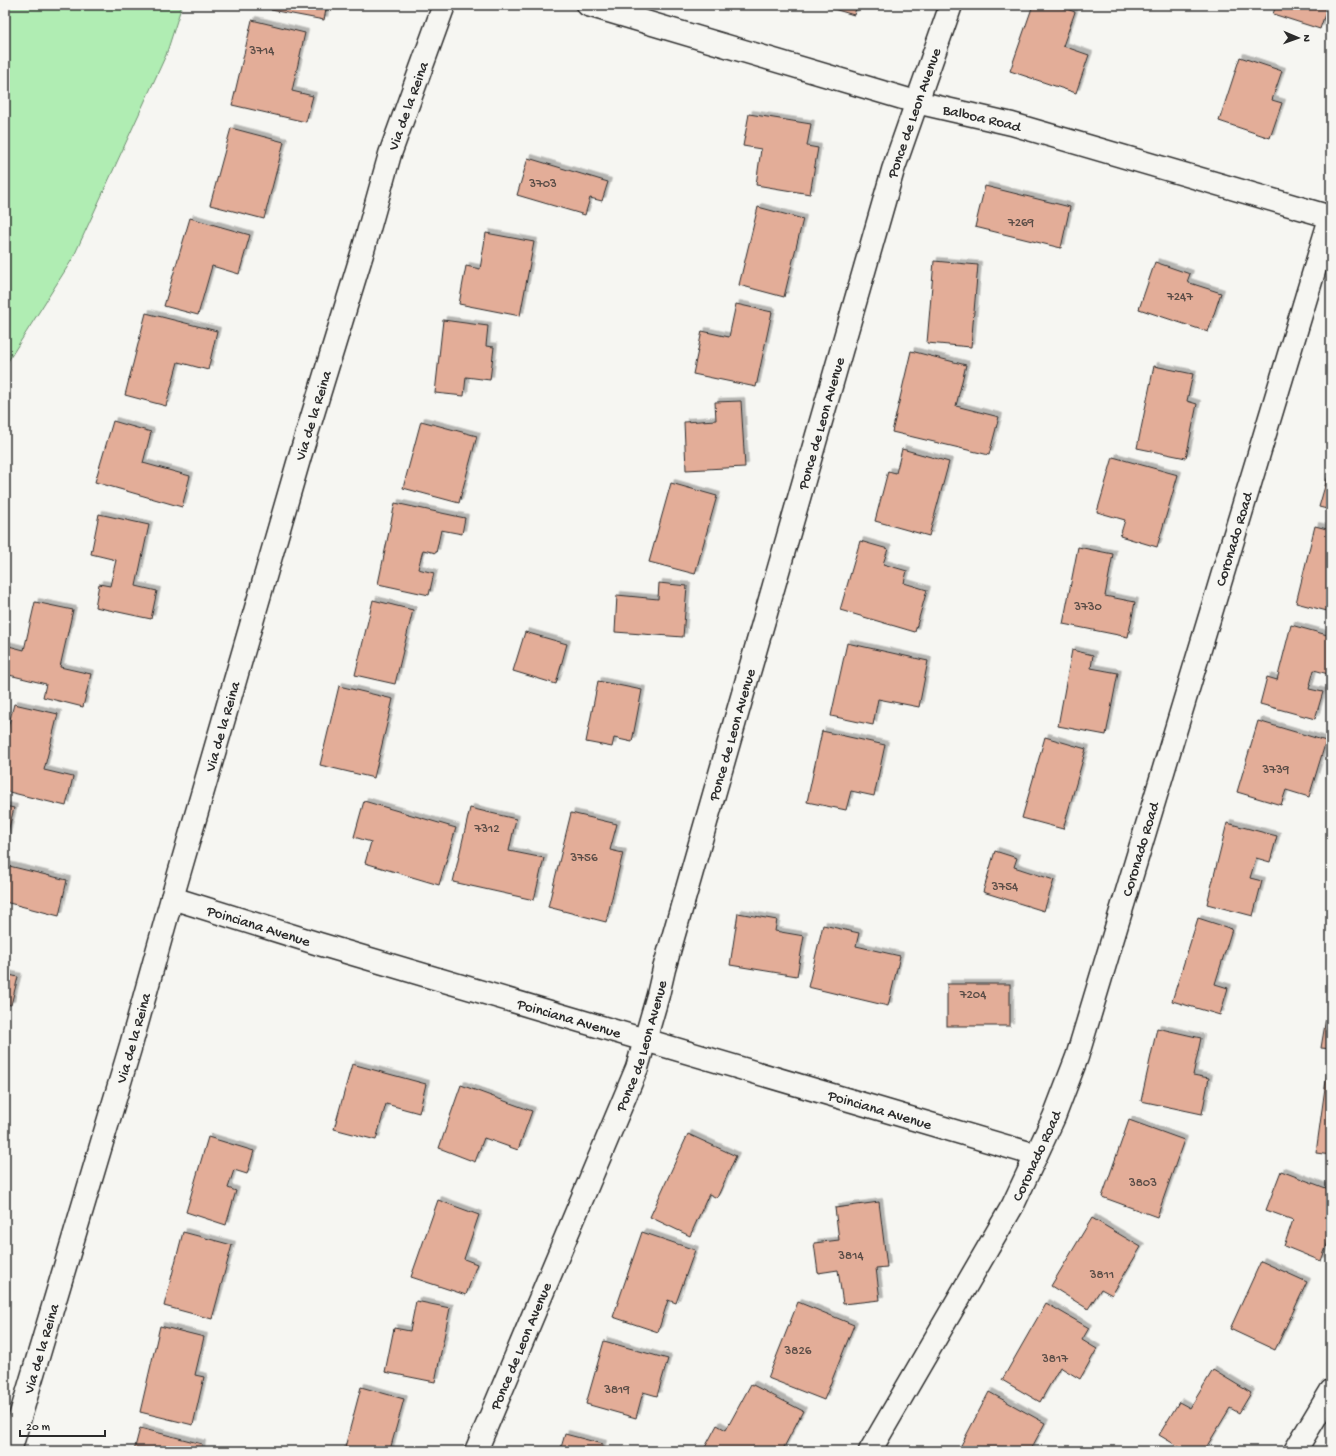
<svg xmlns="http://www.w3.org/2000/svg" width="1336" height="1456" font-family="'Gochi Hand',sans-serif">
	<defs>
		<filter id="shadow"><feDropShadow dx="3.5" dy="-3.5" stdDeviation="0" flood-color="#0004"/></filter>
	</defs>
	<rect width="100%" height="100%" fill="#f6f6f2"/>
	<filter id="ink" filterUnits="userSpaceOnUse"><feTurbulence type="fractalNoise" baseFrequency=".025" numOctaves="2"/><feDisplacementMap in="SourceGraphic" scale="8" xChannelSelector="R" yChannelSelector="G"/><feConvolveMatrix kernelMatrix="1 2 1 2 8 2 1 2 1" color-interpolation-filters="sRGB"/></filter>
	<g filter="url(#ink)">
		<path fill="#b0edb3" stroke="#6e8c6f" d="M5 5H182L166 55 73 258 5 366Z"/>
		<g fill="#e3ad98" stroke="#2b2b2b" filter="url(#shadow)">
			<path d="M272 5H327L324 20 271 10Z"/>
			<path d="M820 5H857L854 15Z"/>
			<path d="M1033 5H1055L1075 12 1063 46 1089 55 1076 93 1010 71Z"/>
			<path d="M1276 5H1328L1320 29 1273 14Z"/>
			<path d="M252 20 305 33 292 91 313 96 306 122 232 105Z"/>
			<path d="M1240 57 1282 71 1272 100 1282 103 1270 138 1219 121Z"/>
			<path d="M749 114 811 124 807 146 818 148 810 194 756 185 761 149 743 146Z"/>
			<path d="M231 128 284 142 264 219 210 205Z"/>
			<path d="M528 158 608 182 602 201 590 198 585 215 517 195Z"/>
			<path d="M985 186 1070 207 1061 248 975 227Z"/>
			<path d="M758 207 803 219 784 297 739 285Z"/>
			<path d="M190 218 250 235 239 274 212 266 198 315 164 306Z"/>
			<path d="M486 233 534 242 520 316 459 304 466 266 480 269Z"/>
			<path d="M934 261 978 265 971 347 927 343Z"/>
			<path d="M1155 262 1190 274 1187 282 1221 293 1208 332 1139 309Z"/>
			<path d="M736 304 772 312 756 387 693 374 702 331 729 337Z"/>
			<path d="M146 313 217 331 208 370 178 362 166 406 125 395Z"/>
			<path d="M443 320 488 326 486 346 494 347 490 380 466 377 464 396 435 393Z"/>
			<path d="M911 351 966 365 956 406 999 417 989 455 892 432Z"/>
			<path d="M1154 366 1193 374 1187 401 1197 404 1186 458 1137 448Z"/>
			<path d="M741 401 745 467 686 470 684 422 716 420 715 402Z"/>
			<path d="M113 421 151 432 143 463 190 476 182 507 95 482Z"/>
			<path d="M421 421 477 436 459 503 403 488Z"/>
			<path d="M902 449 949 462 929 536 875 521 888 471 896 473Z"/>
			<path d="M1113 457 1178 475 1157 547 1120 536 1125 520 1097 512Z"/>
			<path d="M1331 465V510L1319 507Z"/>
			<path d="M671 483 717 496 695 574 649 562Z"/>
			<path d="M395 503 465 518 462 534 441 530 436 553 423 550 418 569 434 573 429 595 378 584Z"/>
			<path d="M99 514 149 525 136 586 157 591 151 619 95 607 99 584 110 586 116 560 91 554Z"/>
			<path d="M1315 526 1331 530V612L1296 603Z"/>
			<path d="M860 541 888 549 883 564 907 571 904 583 927 590 915 632 840 610Z"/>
			<path d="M1078 547 1113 554 1105 596 1135 602 1128 637 1063 624Z"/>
			<path d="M659 583 687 586 683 637 615 632 617 595 658 599Z"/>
			<path d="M373 600 413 610 395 684 355 675Z"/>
			<path d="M35 602 73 610 60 667 91 674 83 707 43 697 46 684 5 674V645L24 650Z"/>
			<path d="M1291 625 1331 636V661L1328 674 1314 670 1309 689 1323 692 1315 719 1260 704 1267 677 1277 680Z"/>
			<path d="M525 632 567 644 556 684 513 671Z"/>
			<path d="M847 643 928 661 919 707 878 699 873 725 831 716Z"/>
			<path d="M1072 650 1093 655 1091 668 1118 673 1106 735 1058 726Z"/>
			<path d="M598 681 642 690 632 742 614 738 612 747 586 742Z"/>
			<path d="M339 686 393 699 374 778 320 765Z"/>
			<path d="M14 704 58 714 44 770 73 777 66 806 5 791V731H7Z"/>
			<path d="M1258 721 1326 741 1309 797 1286 790 1281 805 1237 792Z"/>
			<path d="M822 731 885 745 874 796 851 791 846 810 807 802Z"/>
			<path d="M1045 737 1086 749 1063 829 1022 818Z"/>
			<path d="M364 801 456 828 439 885 365 863 371 842 354 837Z"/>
			<path d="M5 806 14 808 5 844Z"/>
			<path d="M470 808 516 819 509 851 544 858 534 900 453 882Z"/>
			<path d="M571 813 617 824 610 850 623 853 606 922 548 907Z"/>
			<path d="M1227 823 1277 836 1270 862 1256 858 1250 878 1262 881 1253 916 1207 904Z"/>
			<path d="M995 851 1017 858 1014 867 1054 880 1044 911 983 892Z"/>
			<path d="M5 865 67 880 59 916 5 902Z"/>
			<path d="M738 913 777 920 775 931 804 936 797 976 730 965Z"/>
			<path d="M1198 918 1232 929 1215 984 1228 988 1220 1015 1172 1001Z"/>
			<path d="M823 925 859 933 856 946 900 956 888 1006 808 987Z"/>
			<path d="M5 974 18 977 11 1005 5 1004Z"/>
			<rect x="947" y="984" width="63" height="42"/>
			<path d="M1328 1006 1331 1007V1049L1321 1048Z"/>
			<path d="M1157 1028 1201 1038 1193 1075 1209 1078 1202 1114 1141 1101Z"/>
			<path d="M352 1064 426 1084 419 1113 386 1104 376 1140 334 1129Z"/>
			<path d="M1328 1066H1331V1155L1316 1153Z"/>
			<path d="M461 1085 532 1111 518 1150 484 1138 475 1162 439 1148Z"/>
			<path d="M1129 1120 1184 1140 1157 1217 1102 1197Z"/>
			<path d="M688 1134 736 1156 717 1198 709 1194 690 1236 650 1217Z"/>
			<path d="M208 1137 254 1151 247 1174 234 1170 228 1188 236 1191 226 1225 186 1212Z"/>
			<path d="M1281 1171 1331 1190V1234L1321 1261 1284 1246 1293 1220 1266 1210Z"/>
			<path d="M438 1200 479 1215 464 1259 477 1264 466 1295 411 1277Z"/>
			<path d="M879 1202 887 1267 876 1268 880 1300 843 1304 838 1270 818 1273 814 1243 839 1240 835 1208Z"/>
			<path d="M1092 1218 1141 1247 1112 1295 1101 1289 1088 1309 1051 1286Z"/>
			<path d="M183 1232 232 1245 212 1319 164 1306Z"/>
			<path d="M642 1232 695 1250 676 1303 668 1300 658 1332 613 1317Z"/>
			<path d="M1261 1261 1307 1282 1275 1350 1230 1329Z"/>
			<path d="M416 1301 450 1308 435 1382 385 1372 394 1328 410 1331Z"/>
			<path d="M798 1302 854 1325 824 1400 768 1378Z"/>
			<path d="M1046 1303 1089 1328 1082 1340 1097 1349 1080 1379 1060 1367 1040 1402 1002 1380Z"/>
			<path d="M160 1326 204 1337 195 1375 204 1377 193 1425 140 1412Z"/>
			<path d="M604 1341 668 1359 657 1396 643 1392 636 1418 586 1404Z"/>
			<path d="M1213 1370 1251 1393 1239 1413 1230 1408 1204 1451H1186L1159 1435 1179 1402 1190 1408Z"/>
			<path d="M751 1384 803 1411 782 1451H703L717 1425 726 1430Z"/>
			<path d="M361 1387 404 1399 390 1450 394 1451H344Z"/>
			<path d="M989 1392 1045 1423 1030 1451H958Z"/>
			<path d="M140 1428 202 1444 201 1451H134Z"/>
			<path d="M565 1434 603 1444 601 1451H560Z"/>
		</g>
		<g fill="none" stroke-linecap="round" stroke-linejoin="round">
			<defs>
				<g id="street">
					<path id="s1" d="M588 5 916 102 1012 124 1331 217"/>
					<path id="s2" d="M172 898 319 944 1036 1155"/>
					<path id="s3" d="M10 1451 131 1045 172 898 300 456 362 254 390 154 444 5"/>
					<path id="s4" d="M476 1451 637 1068 658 995 664 969 893 170 951 5"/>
					<path id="s5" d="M870 1451 1013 1205 1054 1117 1077 1057 1331 215"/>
					<path d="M1295 1451 1331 1391"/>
				</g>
			</defs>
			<use href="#street" stroke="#2b2b2b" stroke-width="25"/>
			<use href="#street" stroke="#f6f6f2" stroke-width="22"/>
		</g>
	</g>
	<g text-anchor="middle" stroke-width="4" stroke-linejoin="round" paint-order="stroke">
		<g font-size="13" fill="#594c46">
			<text x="262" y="54">3714</text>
			<text x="543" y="187">3703</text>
			<text x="1021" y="226">7269</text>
			<text x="1180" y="300">7247</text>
			<text x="1088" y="610">3730</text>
			<text x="1276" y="773">3739</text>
			<text x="487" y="832">7312</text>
			<text x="584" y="861">3756</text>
			<text x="1005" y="890">3754</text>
			<text x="973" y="998">7204</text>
			<text x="1143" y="1186">3803</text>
			<text x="851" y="1259">3814</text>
			<text x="1102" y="1278">3811</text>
			<text x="798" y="1354">3826</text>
			<text x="1055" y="1362">3817</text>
			<text x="617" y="1393">3819</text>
		</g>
		<g font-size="15" fill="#2b2b2b" stroke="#f6f6f2">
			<text dy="5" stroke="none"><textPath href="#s3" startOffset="1403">Via de la Reina</textPath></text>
			<text dy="5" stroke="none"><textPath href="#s4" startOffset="1410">Ponce de Leon Avenue</textPath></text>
			<text dy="5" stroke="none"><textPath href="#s1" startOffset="410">Balboa Road</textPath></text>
			<text dy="5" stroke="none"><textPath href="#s3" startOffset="1079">Via de la Reina</textPath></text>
			<text dy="5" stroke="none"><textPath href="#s4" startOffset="1086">Ponce de Leon Avenue</textPath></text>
			<text dy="5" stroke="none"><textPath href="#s5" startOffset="987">Coronado Road</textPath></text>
			<text dy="5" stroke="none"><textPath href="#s3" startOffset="755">Via de la Reina</textPath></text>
			<text dy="5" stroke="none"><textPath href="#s4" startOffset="762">Ponce de Leon Avenue</textPath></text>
			<text dy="5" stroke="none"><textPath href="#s5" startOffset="663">Coronado Road</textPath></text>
			<text dy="5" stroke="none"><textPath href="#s2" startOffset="91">Poinciana Avenue</textPath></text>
			<text dy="5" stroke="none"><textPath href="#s2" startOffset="415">Poinciana Avenue</textPath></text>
			<text dy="5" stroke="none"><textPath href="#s3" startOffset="431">Via de la Reina</textPath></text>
			<text dy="5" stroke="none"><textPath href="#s4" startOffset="438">Ponce de Leon Avenue</textPath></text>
			<text dy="5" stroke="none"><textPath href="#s2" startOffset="739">Poinciana Avenue</textPath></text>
			<text dy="5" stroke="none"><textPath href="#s5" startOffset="339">Coronado Road</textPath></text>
			<text dy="5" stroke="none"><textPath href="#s4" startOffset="114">Ponce de Leon Avenue</textPath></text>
			<text dy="5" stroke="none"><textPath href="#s3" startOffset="107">Via de la Reina</textPath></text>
		</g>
	</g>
	<rect width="1336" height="1456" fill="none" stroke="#f6f6f2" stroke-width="20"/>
	<rect x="10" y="10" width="1316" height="1436" fill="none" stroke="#2b2b2b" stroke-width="1.5" filter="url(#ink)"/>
	<g transform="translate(1298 38) rotate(92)" stroke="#f6f6f2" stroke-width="3" paint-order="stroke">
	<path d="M0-3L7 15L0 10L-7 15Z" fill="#2b2b2b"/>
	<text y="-6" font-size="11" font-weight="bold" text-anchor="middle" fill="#2b2b2b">N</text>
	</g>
	<path d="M20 1430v6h85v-6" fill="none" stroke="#2b2b2b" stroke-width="2"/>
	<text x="26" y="1430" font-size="12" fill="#2b2b2b" stroke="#f6f6f2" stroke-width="3" paint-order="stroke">20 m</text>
</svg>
